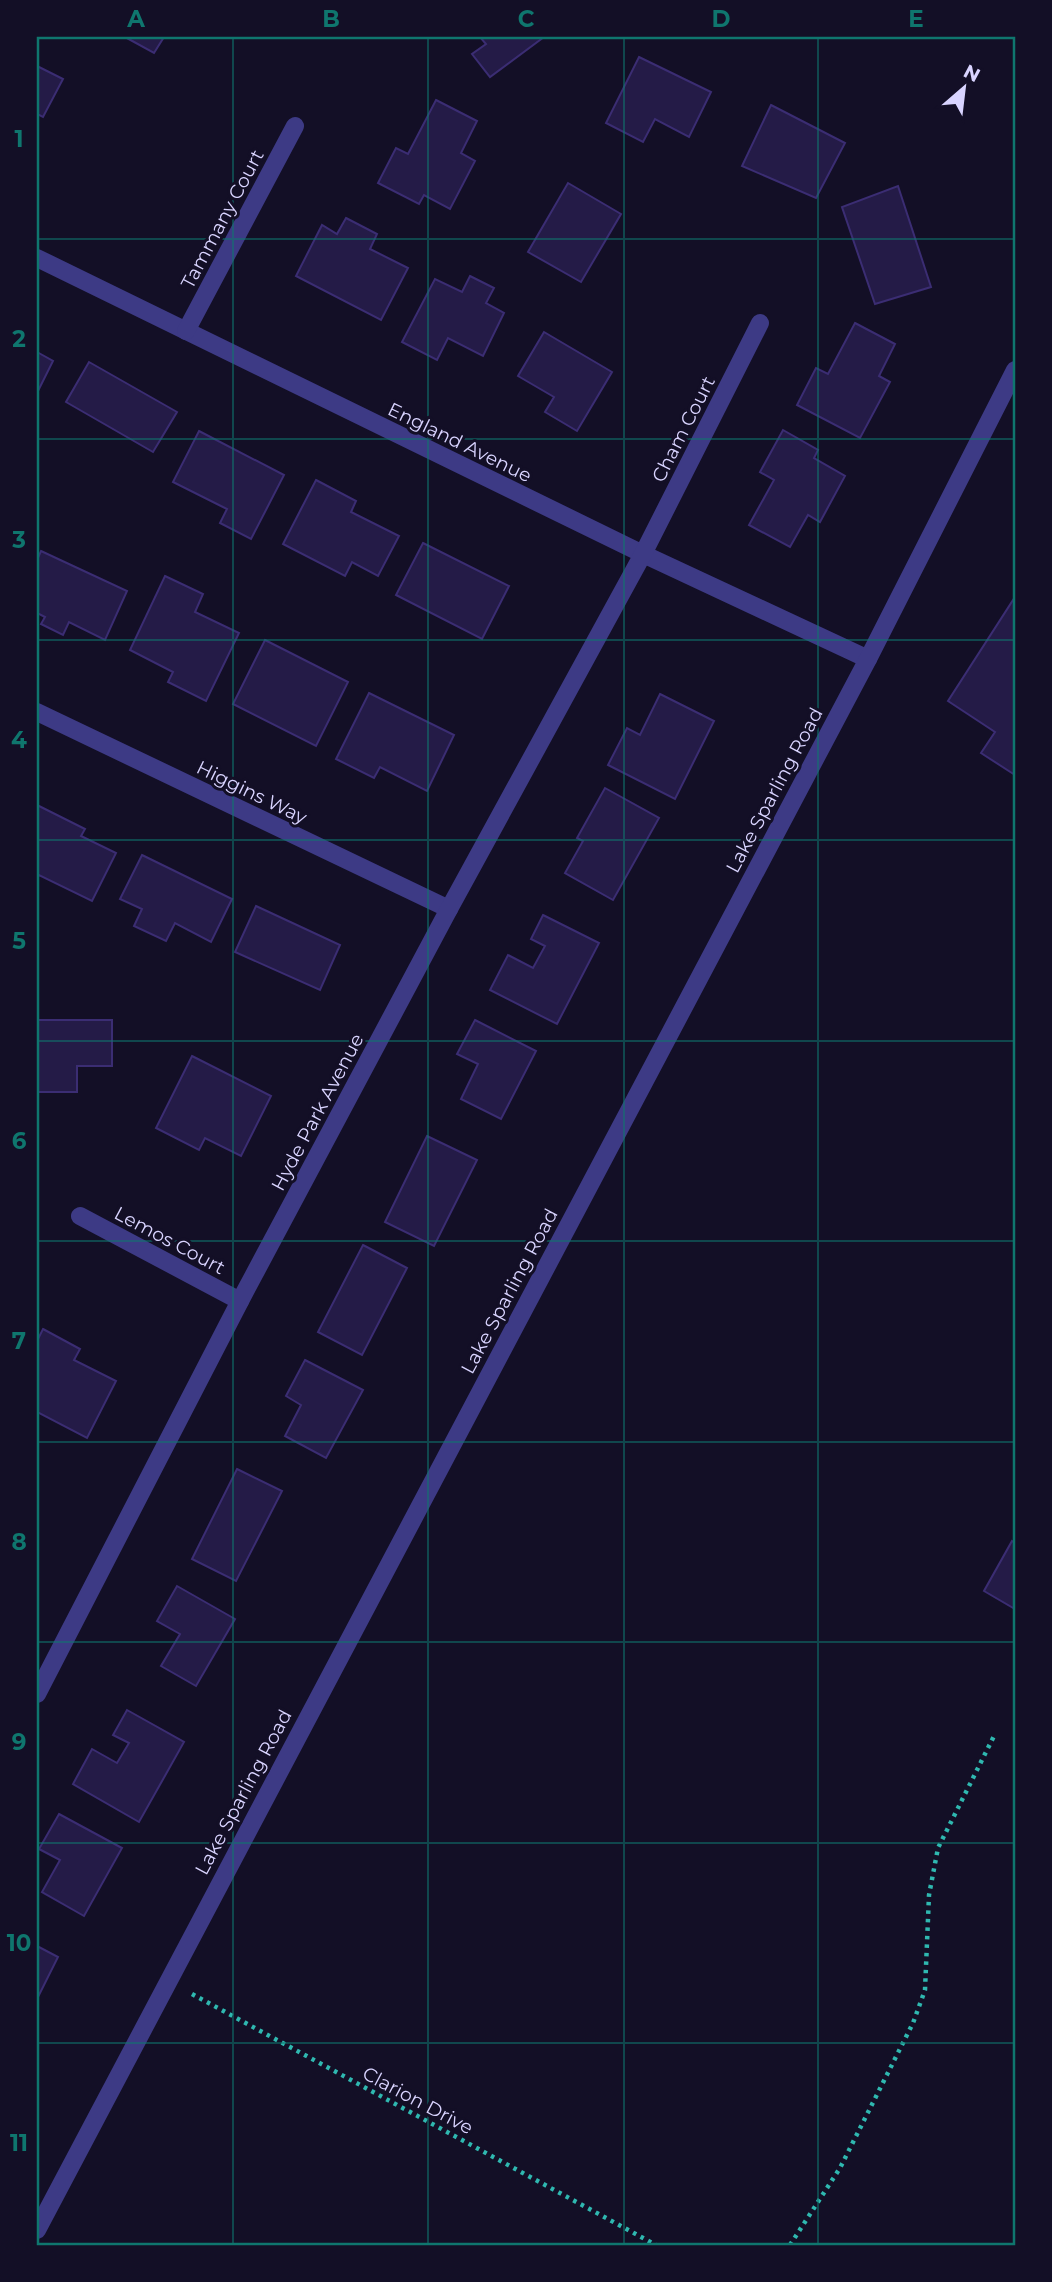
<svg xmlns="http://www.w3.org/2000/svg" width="1052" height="2282" font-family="Montserrat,sans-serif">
	<rect width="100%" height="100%" fill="#130f26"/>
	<g fill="#241b47" stroke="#3b2d73" stroke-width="2">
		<path d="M125 37H164L154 53Z"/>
		<path d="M480 37H544L490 77 472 54 486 44Z"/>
		<path d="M639 57 711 92 689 137 655 119 643 142 606 123Z"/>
		<path d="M37 66 63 79 43 117 37 114Z"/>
		<path d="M436 100 477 121 461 153 475 161 450 209 424 195 419 204 378 183 396 148 408 154Z"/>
		<path d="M771 105 845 143 816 198 742 166Z"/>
		<path d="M568 183 621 214 581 282 528 252Z"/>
		<path d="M898 186 931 287 875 304 842 207Z"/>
		<path d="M346 218 377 234 370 249 408 268 381 320 296 276 322 225 337 234Z"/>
		<path d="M470 276 494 288 486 303 504 313 483 356 448 338 437 360 402 342 435 279 462 292Z"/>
		<path d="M855 323 895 344 879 376 890 382 860 438 797 405 816 368 828 374Z"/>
		<path d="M544 332 612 372 577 431 545 412 554 397 518 376Z"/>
		<path d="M37 352 53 361 37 393Z"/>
		<path d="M89 362 177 412 153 452 66 402Z"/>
		<path d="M783 430 818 450 814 458 845 476 820 522 808 515 790 547 749 525 774 480 760 472Z"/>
		<path d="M199 431 284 475 251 539 220 523 227 509 173 482Z"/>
		<path d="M316 480 356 501 351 512 399 536 378 576 352 562 345 576 283 544Z"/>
		<path d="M423 543 509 586 482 639 396 595Z"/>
		<path d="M41 551 127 591 105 640 69 622 63 635 41 624 45 617 37 613V560Z"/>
		<path d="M165 576 203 594 195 612 239 633 206 701 168 682 173 672 130 650Z"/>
		<path d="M1015 597V775L981 753 995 732 948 701Z"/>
		<path d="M265 640 348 682 316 746 233 704Z"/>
		<path d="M369 693 454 735 427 791 380 767 374 778 336 759Z"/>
		<path d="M660 694 714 721 675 799 608 765 627 728 640 735Z"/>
		<path d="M605 788 659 818 613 900 565 873 583 841 577 838Z"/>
		<path d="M37 805 85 829 81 836 116 853 92 901 39 875 37 879Z"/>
		<path d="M142 855 232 899 211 942 175 923 166 941 134 926 142 909 120 899Z"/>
		<path d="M256 906 340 945 320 990 235 952Z"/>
		<path d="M543 915 599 943 557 1024 490 990 508 955 533 968 545 946 531 939Z"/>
		<path d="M37 1020H112V1066H77V1092H37Z"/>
		<path d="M475 1020 536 1051 501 1119 461 1099 478 1064 457 1054Z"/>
		<path d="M192 1056 271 1096 241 1156 205 1138 199 1150 156 1128Z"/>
		<path d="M427 1136 477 1160 434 1246 385 1222Z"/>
		<path d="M363 1245 407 1268 362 1355 318 1332Z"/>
		<path d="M43 1329 80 1349 74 1360 116 1381 87 1438 37 1412V1341Z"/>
		<path d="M305 1360 363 1390 326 1458 285 1436 301 1405 286 1396Z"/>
		<path d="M237 1469 282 1491 236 1581 192 1559Z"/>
		<path d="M1012 1541 1015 1543V1609L984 1591Z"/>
		<path d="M177 1586 235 1619 196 1686 161 1666 180 1634 157 1621Z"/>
		<path d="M127 1710 184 1742 139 1822 73 1784 92 1749 117 1763 129 1743 113 1735Z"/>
		<path d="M59 1814 122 1848 84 1916 42 1892 60 1860 39 1849Z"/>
		<path d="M37 1946 58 1957 37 1999Z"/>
	</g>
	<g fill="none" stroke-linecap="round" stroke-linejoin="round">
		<g stroke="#2fb8b0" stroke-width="4.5" stroke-dasharray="3.5 5" stroke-linecap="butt">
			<path d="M192 1994 656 2245"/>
			<path d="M790 2245 840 2168 913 2023 925 1990 929 1895 938 1848 994 1736"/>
		</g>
		<g stroke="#3d3a85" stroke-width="18">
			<path d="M37 258 643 554 868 659"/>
			<path d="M186 331 295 126"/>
			<path d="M37 712 449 909"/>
			<path d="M80 1216 240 1301"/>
			<path d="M37 1694 240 1301 449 909 643 554 760 323"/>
			<path d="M37 2230 868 659 1015 370"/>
		</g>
	</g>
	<path fill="none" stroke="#0f766e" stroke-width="2" stroke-opacity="0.55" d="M233 37V2245M428 37V2245M624 37V2245M818 37V2245M37 239H1015M37 439H1015M37 640H1015M37 840H1015M37 1041H1015M37 1241H1015M37 1442H1015M37 1642H1015M37 1843H1015M37 2043H1015"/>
	<g text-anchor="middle" stroke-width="6" stroke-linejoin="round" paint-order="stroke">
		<g font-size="19" fill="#d9d4ff" stroke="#130f26">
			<text transform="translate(222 219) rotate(-62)" y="7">Tammany Court</text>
			<text transform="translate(683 429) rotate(-63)" y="7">Cham Court</text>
			<text transform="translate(460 442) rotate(26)" y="7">England Avenue</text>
			<text transform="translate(774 790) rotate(-62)" y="7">Lake Sparling Road</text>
			<text transform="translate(252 792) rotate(26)" y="7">Higgins Way</text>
			<text transform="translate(317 1112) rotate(-62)" y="7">Hyde Park Avenue</text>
			<text transform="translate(170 1240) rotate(28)" y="7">Lemos Court</text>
			<text transform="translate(509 1291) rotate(-62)" y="7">Lake Sparling Road</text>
			<text transform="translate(243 1792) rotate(-62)" y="7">Lake Sparling Road</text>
			<text transform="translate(418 2100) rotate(28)" y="7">Clarion Drive</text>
		</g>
	</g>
	<rect width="1052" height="2282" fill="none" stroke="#130f26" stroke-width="77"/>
	<g transform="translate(964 88) rotate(28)" stroke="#130f26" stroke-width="5" paint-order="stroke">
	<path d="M0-5L12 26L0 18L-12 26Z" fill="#d9d4ff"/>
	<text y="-10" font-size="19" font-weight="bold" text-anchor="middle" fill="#d9d4ff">N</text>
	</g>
	<rect x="38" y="38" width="976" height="2206" fill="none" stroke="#0f766e" stroke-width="2.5"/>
	<g font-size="23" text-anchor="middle" font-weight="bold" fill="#0f766e">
		<text x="136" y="27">A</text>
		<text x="331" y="27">B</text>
		<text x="526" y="27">C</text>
		<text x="721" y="27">D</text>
		<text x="916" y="27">E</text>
		<text x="19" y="147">1</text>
		<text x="19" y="347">2</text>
		<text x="19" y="548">3</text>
		<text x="19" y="748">4</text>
		<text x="19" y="949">5</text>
		<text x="19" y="1149">6</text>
		<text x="19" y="1349">7</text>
		<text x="19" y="1550">8</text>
		<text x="19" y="1750">9</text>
		<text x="19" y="1951">10</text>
		<text x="19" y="2151">11</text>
	</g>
</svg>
